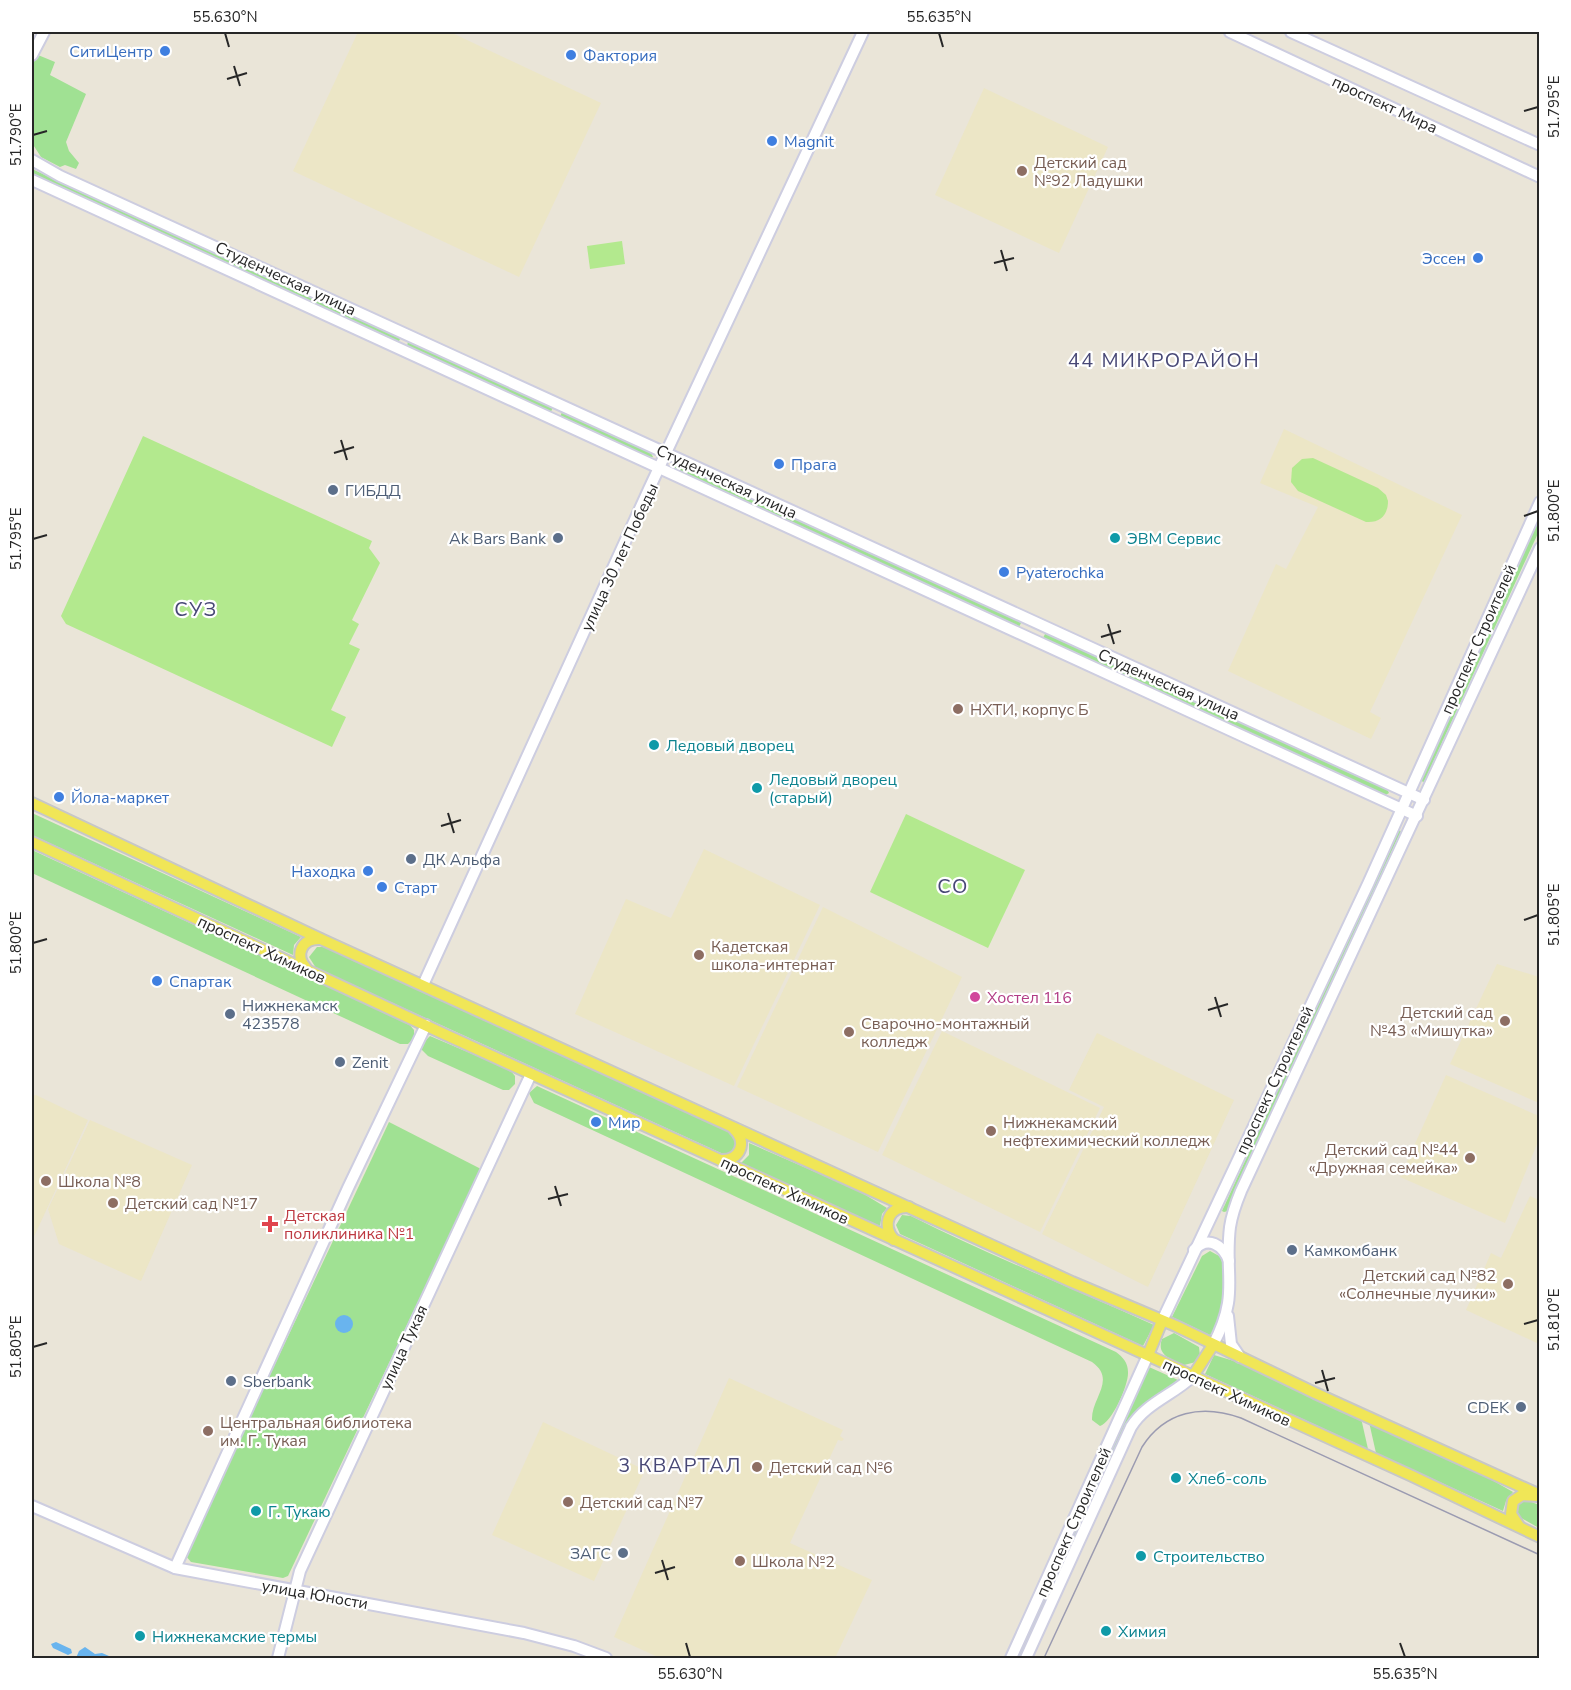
<svg xmlns="http://www.w3.org/2000/svg" width="1571" height="1690" font-family="'Nunito Sans',sans-serif">
	<rect width="100%" height="100%" fill="#eae5d8"/>
	<g fill="#ece6c6">
		<path d="M358 32H450L601 103 519 277 293 171Z"/>
		<path d="M984 88 1108 147 1059 253 935 195Z"/>
		<path d="M1284 429 1462 515 1370 712 1381 718 1371 739 1228 671 1276 564 1286 569 1318 507 1260 483Z"/>
		<path d="M704 849 820 905 734 1086 575 1014 626 899 671 918Z"/>
		<path d="M823 907 962 977 878 1152 737 1087Z"/>
		<path d="M1497 964 1539 977V1103L1450 1064Z"/>
		<path d="M942 1031 1100 1108 1040 1232 882 1155Z"/>
		<path d="M1097 1033 1234 1100 1148 1287 1042 1234 1104 1107 1069 1090Z"/>
		<path d="M1446 1075 1539 1116V1139L1505 1223 1400 1177Z"/>
		<path d="M36 1095 88 1120 32 1241V1096Z"/>
		<path d="M90 1120 192 1165 141 1281 59 1244 48 1209Z"/>
		<path d="M1530 1196 1539 1200V1344L1466 1310 1491 1253 1501 1258Z"/>
		<path d="M729 1378 843 1430 840 1436 844 1439 842 1441 838 1440 790 1543 872 1580 835 1658H660L614 1637Z"/>
		<path d="M543 1422 645 1470 594 1581 492 1535Z"/>
	</g>
	<g fill="#a0e193">
		<path d="M38 55 55 62 50 75 86 94 66 142 69 151 79 163 76 169 65 165 60 167 41 157 32 143V60Z"/>
		<path d="M32 169 401 337 398 343 32 175Z"/>
		<path d="M408 341 553 407 550 414 407 347Z"/>
		<path d="M562 412 651 453 653 457 649 458 560 417Z"/>
		<path d="M674 462 1022 621 1019 627 671 468Z"/>
		<path d="M1539 516V531L1424 782 1418 780Z"/>
		<path d="M1046 632 1387 789 1389 793 1384 796 1043 638Z"/>
		<path d="M32 813 301 937 294 945 293 955 32 835Z"/>
		<path d="M1397 830 1401 831 1228 1211 1224 1212 1222 1211Z"/>
		<path d="M32 850 409 1024 414 1030V1038L408 1044H400L32 873Z"/>
		<path d="M317 947H325L731 1133 737 1139 736 1148 730 1154 721 1153 316 968 309 957Z"/>
		<path d="M430 1036 510 1070 515 1076V1084L509 1090H503L428 1056 422 1050V1044Z"/>
		<path d="M537 1086 1116 1352C1123 1357 1128 1363 1128 1372 1129 1384 1112 1423 1100 1426L1092 1420C1091 1398 1117 1380 1092 1362L534 1103 529 1093Z"/>
		<path d="M389 1122 481 1169 288 1576 283 1578 191 1562 185 1555Z"/>
		<path d="M749 1143 859 1191 887 1208 882 1214 880 1226 740 1164 749 1155Z"/>
		<path d="M902 1215 911 1216C990 1256 1073 1288 1154 1325L1143 1346 900 1234 896 1225Z"/>
		<path d="M1210 1251 1221 1257C1230 1283 1223 1312 1212 1336L1172 1317 1202 1256Z"/>
		<path d="M1174 1333 1199 1347 1200 1356 1196 1362 1184 1365C1172 1359 1156 1356 1162 1339Z"/>
		<path d="M1214 1355 1234 1361 1361 1418 1368 1449 1205 1374Z"/>
		<path d="M1149 1367 1178 1380 1138 1410 1127 1425 1020 1658H1015Z"/>
		<path d="M1369 1422 1478 1472 1513 1492 1506 1501 1503 1511 1376 1453Z"/>
		<path d="M1524 1499 1539 1505V1528L1516 1515 1515 1507Z"/>
	</g>
	<g fill="#b3e98e">
		<path d="M622 241 625 264 590 269 587 246Z"/>
		<path d="M143 436 372 541 369 548 380 563 352 620 359 624 349 644 360 649 331 710 346 717 332 747 66 624 61 616Z"/>
		<path d="M1313 458 1378 488 1386 495 1388 501C1388 515 1380 523 1366 522L1298 491 1291 482 1292 468 1302 459Z"/>
		<path d="M906 814 1025 870 988 948 870 892Z"/>
	</g>
	<g fill="#69b4ee">
		<circle cx="344" cy="1324" r="9"/>
		<path d="M56 1642 71 1649 72 1653 68 1655 53 1648 51 1644Z"/>
		<path d="M85 1647 95 1654 102 1653 109 1656 108 1658H76L79 1651Z"/>
	</g>
	<g fill="none" stroke-linecap="round" stroke-linejoin="round">
		<defs>
			<g id="secondary">
				<path d="M1230 32 1540 177"/>
				<path d="M1291 32 1540 145"/>
				<path d="M32 55 44 32"/>
				<path d="M32 160 60 176 1424 800"/>
				<path d="M32 180 1417 816"/>
				<path d="M423 985 649 489 863 32"/>
				<path d="M1194 1250C1208 1235 1223 1245 1229 1261"/>
				<path d="M1228 1316 1231 1344 1240 1357"/>
				<path d="M1162 1321 1368 884 1540 502"/>
				<path d="M1213 1345C1240 1294 1224 1276 1230 1227 1232 1214 1236 1203 1241 1191L1540 548"/>
				<path d="M32 1506 175 1568 524 1633 574 1646 606 1658"/>
				<path d="M175 1568 348 1188 426 1025"/>
				<path d="M278 1658 300 1571 531 1074"/>
				<path d="M1011 1658 1148 1355"/>
				<path d="M1026 1658 1131 1427C1146 1403 1173 1395 1193 1376"/>
			</g>
			<g id="primary">
				<path d="M32 803 323 940 1072 1282 1176 1326 1315 1393 1540 1495"/>
				<path d="M32 842 444 1034 1412 1476 1540 1537"/>
				<path d="M306 968C294 955 302 938 320 939"/>
				<path d="M721 1160C740 1161 748 1142 734 1129"/>
				<path d="M894 1240C881 1224 889 1206 909 1207"/>
				<path d="M1148 1355 1162 1321"/>
				<path d="M1193 1376 1213 1345"/>
				<path d="M1519 1526 1511 1514 1513 1501 1522 1495 1539 1496"/>
			</g>
		</defs>
		<use href="#secondary" stroke="#cdcde0" stroke-width="14"/>
		<use href="#primary" stroke="#c7c7c7" stroke-width="14"/>
		<use href="#secondary" stroke="#fff" stroke-width="10"/>
		<use href="#primary" stroke="#f0e657" stroke-width="10"/>
		<path stroke="#9b9bb1" stroke-width="1.5" d="M1044 1658 1142 1447C1165 1411 1202 1404 1241 1418L1540 1555"/>
	</g>
	<path fill="none" stroke="#272727" stroke-width="2" d="M225 33 229 47M939 33 943 47M234 66 240 86M227 79 247 73M1524 111 1538 107M33 135 47 131M1001 250 1007 271M994 263 1014 258M341 440 347 460M334 453 354 447M1524 516 1538 511M33 539 47 535M1108 624 1114 644M1101 637 1121 631M448 813 454 833M441 826 461 820M1524 920 1538 915M33 943 47 939M1215 997 1221 1017M1208 1010 1228 1004M555 1186 561 1206M548 1199 568 1194M1524 1324 1538 1320M33 1347 47 1343M1322 1370 1328 1391M1315 1383 1335 1378M662 1560 668 1580M655 1573 675 1567M686 1643 690 1657M1400 1643 1405 1657"/>
	<g fill="#3f7fe0" stroke="#fff" stroke-width="2">
		<circle cx="165" cy="51" r="6"/>
		<circle cx="571" cy="55" r="6"/>
		<circle cx="772" cy="141" r="6"/>
		<circle cx="1478" cy="258" r="6"/>
		<circle cx="779" cy="464" r="6"/>
		<circle cx="1004" cy="572" r="6"/>
		<circle cx="59" cy="797" r="6"/>
		<circle cx="368" cy="871" r="6"/>
		<circle cx="382" cy="887" r="6"/>
		<circle cx="157" cy="981" r="6"/>
		<circle cx="596" cy="1122" r="6"/>
	</g>
	<g fill="#8d6e63" stroke="#fff" stroke-width="2">
		<circle cx="1022" cy="171" r="6"/>
		<circle cx="958" cy="709" r="6"/>
		<circle cx="699" cy="955" r="6"/>
		<circle cx="1505" cy="1021" r="6"/>
		<circle cx="849" cy="1032" r="6"/>
		<circle cx="991" cy="1131" r="6"/>
		<circle cx="1470" cy="1158" r="6"/>
		<circle cx="46" cy="1181" r="6"/>
		<circle cx="113" cy="1203" r="6"/>
		<circle cx="1508" cy="1284" r="6"/>
		<circle cx="208" cy="1431" r="6"/>
		<circle cx="757" cy="1467" r="6"/>
		<circle cx="568" cy="1502" r="6"/>
		<circle cx="740" cy="1561" r="6"/>
	</g>
	<g fill="#5c6f8a" stroke="#fff" stroke-width="2">
		<circle cx="333" cy="490" r="6"/>
		<circle cx="558" cy="538" r="6"/>
		<circle cx="411" cy="859" r="6"/>
		<circle cx="230" cy="1014" r="6"/>
		<circle cx="340" cy="1062" r="6"/>
		<circle cx="1292" cy="1250" r="6"/>
		<circle cx="231" cy="1381" r="6"/>
		<circle cx="1521" cy="1407" r="6"/>
		<circle cx="623" cy="1553" r="6"/>
	</g>
	<g fill="#0f9aa8" stroke="#fff" stroke-width="2">
		<circle cx="1115" cy="538" r="6"/>
		<circle cx="654" cy="745" r="6"/>
		<circle cx="757" cy="788" r="6"/>
		<circle cx="1176" cy="1478" r="6"/>
		<circle cx="256" cy="1511" r="6"/>
		<circle cx="1141" cy="1556" r="6"/>
		<circle cx="1106" cy="1631" r="6"/>
		<circle cx="140" cy="1636" r="6"/>
	</g>
	<circle fill="#d1479c" stroke="#fff" stroke-width="2" cx="975" cy="997" r="6"/>
	<path fill="#e0444e" stroke="#fff" stroke-width="2" d="M267 1215h6v6h6v6h-6v6h-6v-6h-6v-6h6z"/>
	<g text-anchor="middle" stroke-width="4.5" stroke-linejoin="round" paint-order="stroke">
		<g font-size="16" fill="#366cbe" stroke="#fff" text-anchor="start">
			<text x="153" y="57" text-anchor="end">СитиЦентр</text>
			<text x="583" y="61">Фактория</text>
			<text x="784" y="147">Magnit</text>
			<text x="1466" y="264" text-anchor="end">Эссен</text>
			<text x="791" y="470">Прага</text>
			<text x="1016" y="578">Pyaterochka</text>
			<text x="71" y="803">Йола-маркет</text>
			<text x="356" y="877" text-anchor="end">Находка</text>
			<text x="394" y="893">Старт</text>
			<text x="169" y="987">Спартак</text>
			<text x="608" y="1128">Мир</text>
		</g>
		<g font-size="16" fill="#272727" stroke="#fff">
			<text transform="translate(1385 104) rotate(25)" y="6">проспект Мира</text>
			<text transform="translate(286 278) rotate(25)" y="6">Студенческая улица</text>
			<text transform="translate(727 481) rotate(25)" y="6">Студенческая улица</text>
			<text transform="translate(619 557) rotate(-65)" y="6">улица 30 лет Победы</text>
			<text transform="translate(1478 639) rotate(-66)" y="6">проспект Строителей</text>
			<text transform="translate(1169 684) rotate(24)" y="6">Студенческая улица</text>
			<text transform="translate(262 949) rotate(25)" y="6">проспект Химиков</text>
			<text transform="translate(1274 1080) rotate(-65)" y="6">проспект Строителей</text>
			<text transform="translate(785 1190) rotate(25)" y="6">проспект Химиков</text>
			<text transform="translate(403 1347) rotate(-65)" y="6">улица Тукая</text>
			<text transform="translate(1227 1392) rotate(25)" y="6">проспект Химиков</text>
			<text transform="translate(1073 1522) rotate(-66)" y="6">проспект Строителей</text>
			<text transform="translate(315 1594) rotate(10)" y="6">улица Юности</text>
		</g>
		<g font-size="16" fill="#785e54" stroke="#fff" text-anchor="start">
			<text x="1034" y="168">Детский сад<tspan x="1034" dy="18">№92 Ладушки</tspan></text>
			<text x="970" y="715">НХТИ, корпус Б</text>
			<text x="711" y="952">Кадетская<tspan x="711" dy="18">школа-интернат</tspan></text>
			<text x="1493" y="1018" text-anchor="end">Детский сад<tspan x="1493" dy="18">№43 «Мишутка»</tspan></text>
			<text x="861" y="1029">Сварочно-монтажный<tspan x="861" dy="18">колледж</tspan></text>
			<text x="1003" y="1128">Нижнекамский<tspan x="1003" dy="18">нефтехимический колледж</tspan></text>
			<text x="1458" y="1155" text-anchor="end">Детский сад №44<tspan x="1458" dy="18">«Дружная семейка»</tspan></text>
			<text x="58" y="1187">Школа №8</text>
			<text x="125" y="1209">Детский сад №17</text>
			<text x="1496" y="1281" text-anchor="end">Детский сад №82<tspan x="1496" dy="18">«Солнечные лучики»</tspan></text>
			<text x="220" y="1428">Центральная библиотека<tspan x="220" dy="18">им. Г. Тукая</tspan></text>
			<text x="769" y="1473">Детский сад №6</text>
			<text x="580" y="1508">Детский сад №7</text>
			<text x="752" y="1567">Школа №2</text>
		</g>
		<g font-size="16" fill="#4e5e75" stroke="#fff" text-anchor="start">
			<text x="345" y="496">ГИБДД</text>
			<text x="546" y="544" text-anchor="end">Ak Bars Bank</text>
			<text x="423" y="865">ДК Альфа</text>
			<text x="242" y="1011">Нижнекамск<tspan x="242" dy="18">423578</tspan></text>
			<text x="352" y="1068">Zenit</text>
			<text x="1304" y="1256">Камкомбанк</text>
			<text x="243" y="1387">Sberbank</text>
			<text x="1509" y="1413" text-anchor="end">CDEK</text>
			<text x="611" y="1559" text-anchor="end">ЗАГС</text>
		</g>
		<g font-size="16" fill="#0d838f" stroke="#fff" text-anchor="start">
			<text x="1127" y="544">ЭВМ Сервис</text>
			<text x="666" y="751">Ледовый дворец</text>
			<text x="769" y="785">Ледовый дворец<tspan x="769" dy="18">(старый)</tspan></text>
			<text x="1188" y="1484">Хлеб-соль</text>
			<text x="268" y="1517">Г. Тукаю</text>
			<text x="1153" y="1562">Строительство</text>
			<text x="1118" y="1637">Химия</text>
			<text x="152" y="1642">Нижнекамские термы</text>
		</g>
		<g font-size="16" fill="#b23c85" stroke="#fff" text-anchor="start">
			<text x="987" y="1003">Хостел 116</text>
		</g>
		<g font-size="16" fill="#be3a42" stroke="#fff" text-anchor="start">
			<text x="284" y="1221">Детская<tspan x="284" dy="18">поликлиника №1</tspan></text>
		</g>
		<g font-size="20" letter-spacing="1.5" fill="#484876" stroke="#fff">
			<text x="1164" y="367">44 МИКРОРАЙОН</text>
			<text x="196" y="616">СУЗ</text>
			<text x="953" y="893">СО</text>
			<text x="680" y="1472">3 КВАРТАЛ</text>
		</g>
	</g>
	<rect width="1571" height="1690" fill="none" stroke="#ffffff" stroke-width="66"/>
	<rect x="33" y="33" width="1505" height="1624" fill="none" stroke="#272727" stroke-width="2"/>
	<g font-size="15" text-anchor="middle" fill="#272727">
		<text x="225" y="22">55.630°N</text>
		<text x="939" y="22">55.635°N</text>
		<text transform="translate(1554 107) rotate(-90)" y="5">51.795°E</text>
		<text transform="translate(16 135) rotate(-90)" y="5">51.790°E</text>
		<text transform="translate(1554 511) rotate(-90)" y="5">51.800°E</text>
		<text transform="translate(16 539) rotate(-90)" y="5">51.795°E</text>
		<text transform="translate(1554 915) rotate(-90)" y="5">51.805°E</text>
		<text transform="translate(16 943) rotate(-90)" y="5">51.800°E</text>
		<text transform="translate(1554 1320) rotate(-90)" y="5">51.810°E</text>
		<text transform="translate(16 1347) rotate(-90)" y="5">51.805°E</text>
		<text x="690" y="1679">55.630°N</text>
		<text x="1405" y="1679">55.635°N</text>
	</g>
</svg>
